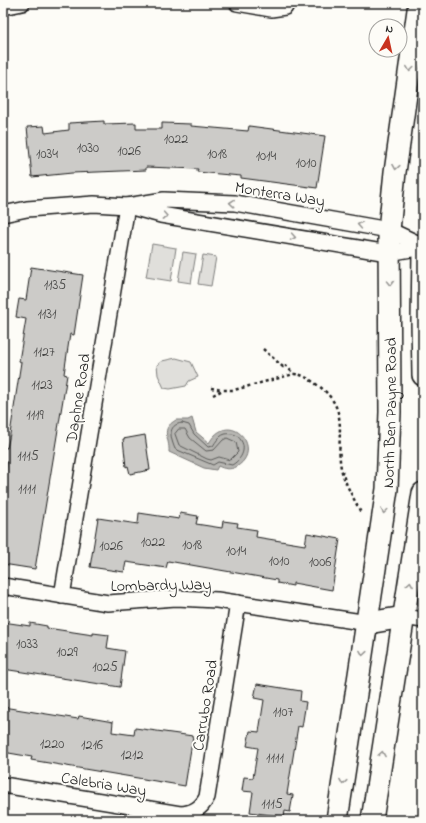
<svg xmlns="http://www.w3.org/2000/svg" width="426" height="823" font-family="'Indie Flower',sans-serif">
	<rect width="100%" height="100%" fill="#fdfcf7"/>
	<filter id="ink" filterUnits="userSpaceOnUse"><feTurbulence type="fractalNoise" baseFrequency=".025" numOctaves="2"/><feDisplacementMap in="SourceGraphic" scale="8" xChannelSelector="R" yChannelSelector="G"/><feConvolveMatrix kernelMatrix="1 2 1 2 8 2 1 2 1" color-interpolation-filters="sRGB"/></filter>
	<g filter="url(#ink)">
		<g fill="#e0dfdb" stroke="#7e7e7c">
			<path d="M152 244 176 248 171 281 146 277Z"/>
			<path d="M183 252 196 254 191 283 178 281Z"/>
			<path d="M203 255 216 257 211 286 198 284Z"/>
			<path d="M176 358 191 362 198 377 189 381 186 386 170 389 164 388 158 375 157 365 162 361Z"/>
		</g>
		<path fill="#b7b6b2" stroke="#797876" d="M192 418 196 432 209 443C230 407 266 450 236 467 230 470 224 469 218 466L216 470 204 468 169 452C170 437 159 430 176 420H188Z"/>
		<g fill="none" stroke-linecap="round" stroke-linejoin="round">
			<g stroke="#5a5a58" stroke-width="1">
				<path d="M182 423 189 425 194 434 208 447 213 446C219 436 224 431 236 435 248 444 244 458 232 465L218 462 213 465 175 449C171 439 166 425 182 423Z"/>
				<path d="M179 429H185L190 438 206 451 214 450 223 440 227 438 236 442 238 452 230 460 219 457 211 460 207 459 179 445 175 434Z"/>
			</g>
		</g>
		<g fill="#cccbc8" stroke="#1c1c1c">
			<path d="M104 121V124L136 123V129H162V123L191 124V126L248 131 249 126 325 136 317 188 241 178V176L197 172 198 169 146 167V170L72 173 32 177 27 127 44 126 45 133 69 130V123Z"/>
			<path d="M31 267 83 275 74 335 70 334 64 374 67 375 35 569 3 564V490L7 462H3V447L7 448 10 434 21 362 19 361 26 319 16 317 19 299 26 300Z"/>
			<path d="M145 435 150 470 130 474 128 466 126 467 123 439Z"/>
			<path d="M139 513 179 519 180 513 198 516 196 524 222 528 223 521 238 523 237 527 257 530 256 537 305 545 307 533 340 539 332 590 293 583V586L277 583V580L168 561 166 568 126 562 124 572 90 567 98 518 138 524Z"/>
			<path d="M3 622 30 626V623L47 626V628L93 635V633L109 635 107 648 125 651 120 687 3 669Z"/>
			<path d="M257 684 301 691 300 701 306 702 302 727 298 726 287 794 293 795 290 812 285 811 284 817 250 812 253 792 242 791 244 777 253 778 258 748 247 746 250 731 259 732 264 700 254 698Z"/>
			<path d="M3 707 78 719 79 716 113 722 112 732 134 735 135 728 193 736 185 786 31 760 32 757 3 752Z"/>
		</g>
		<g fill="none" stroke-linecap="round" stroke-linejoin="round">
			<defs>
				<g id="street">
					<path d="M237 3 271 9 285 7 287 3"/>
					<path d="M3 7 22 3"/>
					<path d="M132 207 161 215 388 253 423 247"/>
					<path d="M3 214 27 209 94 204 127 206 164 200 235 203 389 230 423 246"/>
					<path d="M3 586 108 603 176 598 217 600 368 623"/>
					<path d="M62 596 127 206"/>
					<path d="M404 617 423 620"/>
					<path d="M3 785 180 814C193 813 201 809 207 797L238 603"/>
				</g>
				<g id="secondary">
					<path d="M423 252 422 321 423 375"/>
					<path d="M368 623 404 617"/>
					<path id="s1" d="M337 820 387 489 390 412 389 230 395 172 419 3"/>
					<path d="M372 820 423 493"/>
				</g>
			</defs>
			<use href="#street" stroke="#1c1c1c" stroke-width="18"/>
			<use href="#secondary" stroke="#1c1c1c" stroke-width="24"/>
			<g stroke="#1c1c1c" stroke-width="2.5" stroke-dasharray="3 3" stroke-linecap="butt">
				<path d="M263 349 283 367 285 365 294 374"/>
				<path d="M211 388 222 390"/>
				<path d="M213 395 223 390H234L294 374C304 374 311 381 319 386 351 411 335 435 341 468 345 485 354 498 361 513"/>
			</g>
			<use href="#street" stroke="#fdfcf7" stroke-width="15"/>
			<use href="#secondary" stroke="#fdfcf7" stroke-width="21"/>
		</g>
		<defs><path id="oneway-chevron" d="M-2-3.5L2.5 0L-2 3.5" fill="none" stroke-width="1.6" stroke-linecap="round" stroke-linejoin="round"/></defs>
		<g stroke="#989794">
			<use href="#oneway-chevron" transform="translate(410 69) rotate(98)"/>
			<use href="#oneway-chevron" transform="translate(396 167) rotate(99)"/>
			<use href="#oneway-chevron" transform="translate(232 203) rotate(-175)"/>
			<use href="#oneway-chevron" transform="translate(165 216) rotate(11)"/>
			<use href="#oneway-chevron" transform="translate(360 225) rotate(-170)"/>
			<use href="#oneway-chevron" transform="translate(293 237) rotate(10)"/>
			<use href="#oneway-chevron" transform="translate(390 283) rotate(89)"/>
			<use href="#oneway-chevron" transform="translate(384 511) rotate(98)"/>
			<use href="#oneway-chevron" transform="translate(410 584) rotate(-81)"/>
			<use href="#oneway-chevron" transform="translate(363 653) rotate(99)"/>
			<use href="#oneway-chevron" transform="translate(382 754) rotate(-81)"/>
			<use href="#oneway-chevron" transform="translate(343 782) rotate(99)"/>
		</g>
	</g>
	<g text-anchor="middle" stroke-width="4" stroke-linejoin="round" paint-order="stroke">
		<g font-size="14" fill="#484847">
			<text x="176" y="143">1022</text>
			<text x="88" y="152">1030</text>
			<text x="129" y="155">1026</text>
			<text x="47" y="158">1034</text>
			<text x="217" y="158">1018</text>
			<text x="266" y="160">1014</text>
			<text x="306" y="167">1010</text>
			<text x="55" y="289">1135</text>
			<text x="47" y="318">1131</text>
			<text x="44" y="356">1127</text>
			<text x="42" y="389">1123</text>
			<text x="35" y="419">1119</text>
			<text x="28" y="460">1115</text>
			<text x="27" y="493">1111</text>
			<text x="153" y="546">1022</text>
			<text x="192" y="549">1018</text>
			<text x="111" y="550">1026</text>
			<text x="236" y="555">1014</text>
			<text x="279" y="565">1010</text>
			<text x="320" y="566">1006</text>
			<text x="27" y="648">1033</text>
			<text x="67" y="656">1029</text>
			<text x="105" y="671">1025</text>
			<text x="283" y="716">1107</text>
			<text x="52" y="748">1220</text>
			<text x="92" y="749">1216</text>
			<text x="132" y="759">1212</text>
			<text x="275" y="762">1111</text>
			<text x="272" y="808">1115</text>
		</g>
		<g font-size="16" fill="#1c1c1c" stroke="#fdfcf7">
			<text transform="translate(280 193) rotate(9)" y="6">Monterra Way</text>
			<text transform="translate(77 398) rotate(-81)" y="6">Daphne Road</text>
			<text dy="6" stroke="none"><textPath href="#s1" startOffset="411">North Ben Payne Road</textPath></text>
			<text transform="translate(161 584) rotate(-1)" y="6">Lombardy Way</text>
			<text transform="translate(204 705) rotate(-81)" y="6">Carrubo Road</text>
			<text transform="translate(104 783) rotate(9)" y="6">Calebria Way</text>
		</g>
	</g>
	<rect width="426" height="823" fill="none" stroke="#fdfcf7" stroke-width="16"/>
	<rect x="8" y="8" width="410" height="807" fill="none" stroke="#1c1c1c" stroke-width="1.5" filter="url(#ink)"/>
	<g transform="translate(388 38) rotate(9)"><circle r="19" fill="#fdfcf7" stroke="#a3a29f"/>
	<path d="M0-3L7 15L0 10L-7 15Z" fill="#c8321e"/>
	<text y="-6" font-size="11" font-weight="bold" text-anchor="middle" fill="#1c1c1c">N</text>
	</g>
</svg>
